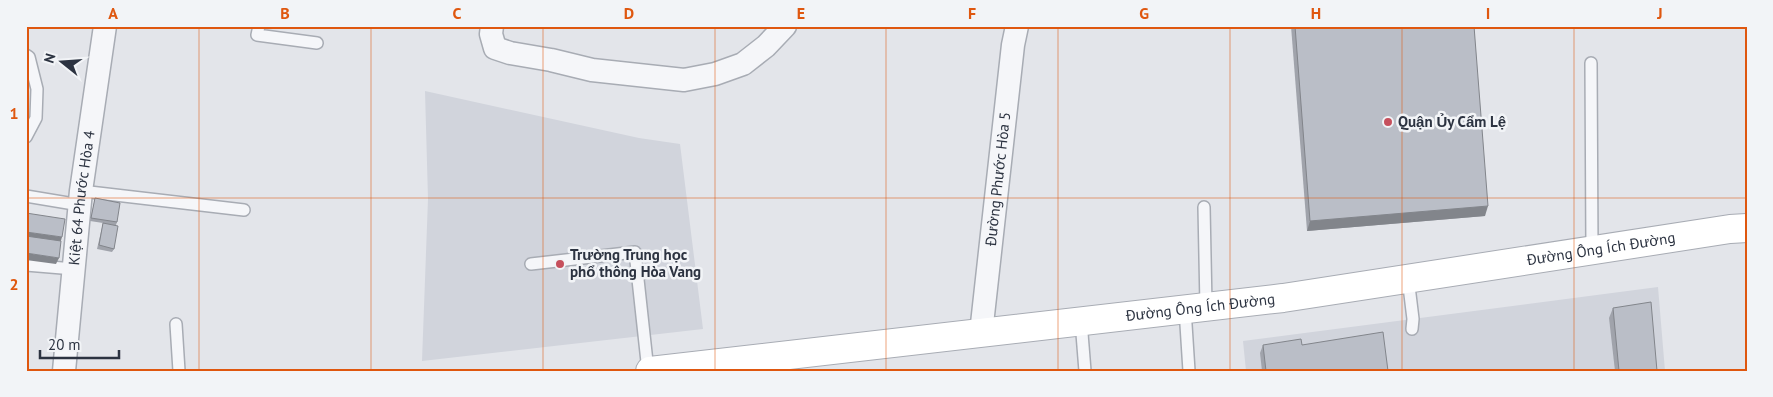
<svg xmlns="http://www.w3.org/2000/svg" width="1773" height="397" font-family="'PT Sans',sans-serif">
	<rect width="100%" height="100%" fill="#e3e5ea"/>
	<g fill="#d1d4dc">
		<path d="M425 91 639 138 680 144 703 329 422 361 428 199Z"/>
		<path d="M1658 287 1665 371H1246L1243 341Z"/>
	</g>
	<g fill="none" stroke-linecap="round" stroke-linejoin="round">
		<defs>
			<g id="service">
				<path d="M259 26 257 35 317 43"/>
				<path d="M26 55 29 57 37 89 36 118 26 137"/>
				<path d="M1591 63 1592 250"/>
				<path d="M81 191 244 210"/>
				<path d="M26 196 80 205"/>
				<path d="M1204 207 1206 306"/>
				<path d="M531 264 635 252 648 371"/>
				<path d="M26 265 74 269"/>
				<path d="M1408 278 1413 319 1412 329"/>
				<path d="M1185 309 1189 371"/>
				<path d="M1081 321 1085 371"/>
				<path d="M176 324 179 371"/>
			</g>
			<g id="minor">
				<path d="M492 26 491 34 495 48 510 53 551 60 592 70 684 80 715 74 743 64 766 46 785 26"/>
				<path id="s1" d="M981 333 1013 45 1017 26"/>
				<path id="s2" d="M64 371 81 191 105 26"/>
			</g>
			<g id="secondary">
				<path id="s3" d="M650 371 1283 298 1730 229 1747 228"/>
			</g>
		</defs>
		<use href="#service" stroke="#a8acb4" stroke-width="14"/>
		<use href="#minor" stroke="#a8acb4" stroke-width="25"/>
		<use href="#secondary" stroke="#a8acb4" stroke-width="30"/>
		<use href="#service" stroke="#f5f6f9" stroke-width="11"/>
		<use href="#minor" stroke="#f5f6f9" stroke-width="22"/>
		<use href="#secondary" stroke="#fff" stroke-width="28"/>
	</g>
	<g fill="#a0a3ab">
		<path d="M1291 26H1474L1485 216 1307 231Z"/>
		<path d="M95 198 117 222 116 225 114 249 112 252 97 249 103 223 90 221Z"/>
		<path d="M1613 308 1657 371H1615L1609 318Z"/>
		<path d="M1263 345H1302L1388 371H1262L1260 353Z"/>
	</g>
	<g fill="#82858b">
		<path d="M1488 206 1485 216 1307 231 1310 221Z"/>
		<path d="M26 232 62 237 60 244 26 239Z"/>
		<path d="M26 253 59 258 56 264 26 260Z"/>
	</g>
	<g fill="#babec7" stroke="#82858b">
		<path d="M1295 26H1474L1488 206 1310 221Z"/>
		<path d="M95 198 120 203 117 222 91 218Z"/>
		<path d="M26 213 65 219 62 237 26 232Z"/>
		<path d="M103 223 118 226 114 249 99 245Z"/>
		<path d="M26 236 61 241 59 258 26 253Z"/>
		<path d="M1651 302 1657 371H1619L1613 308Z"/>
		<path d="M1383 332 1388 371H1266L1263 345 1301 339 1302 345Z"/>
	</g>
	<path fill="none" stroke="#df570f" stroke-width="1" stroke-opacity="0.55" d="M199 26V371M371 26V371M543 26V371M715 26V371M886 26V371M1058 26V371M1230 26V371M1402 26V371M1574 26V371M26 198H1747"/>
	<g fill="#c6505d" stroke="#f2f4f7" stroke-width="2">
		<circle cx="1388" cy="122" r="5"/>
		<circle cx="560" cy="264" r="5"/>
	</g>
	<g text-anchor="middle" stroke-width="5" stroke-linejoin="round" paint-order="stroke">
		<g font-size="15" font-weight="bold" fill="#2c3341" stroke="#f2f4f7" text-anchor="start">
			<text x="1398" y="127">Quận Ủy Cẩm Lệ</text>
			<text x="570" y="260">Trường Trung học<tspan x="570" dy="17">phổ thông Hòa Vang</tspan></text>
		</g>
		<g font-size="15" fill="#2c3341" stroke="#f2f4f7">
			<text dy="5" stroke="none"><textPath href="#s1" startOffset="155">Đường Phước Hòa 5</textPath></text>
			<text dy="5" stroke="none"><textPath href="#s2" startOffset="174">Kiệt 64 Phước Hòa 4</textPath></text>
			<text dy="5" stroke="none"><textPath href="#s3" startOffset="959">Đường Ông Ích Đường</textPath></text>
			<text dy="5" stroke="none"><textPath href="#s3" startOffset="554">Đường Ông Ích Đường</textPath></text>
		</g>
	</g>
	<rect width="1773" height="397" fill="none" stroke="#f2f4f7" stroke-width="55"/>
	<g transform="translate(62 62) rotate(287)" stroke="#f2f4f7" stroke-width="4" paint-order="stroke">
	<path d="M0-4L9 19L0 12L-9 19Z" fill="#2c3341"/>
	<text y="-8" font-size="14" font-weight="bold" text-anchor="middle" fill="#2c3341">N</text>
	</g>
	<path d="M40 350v8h79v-8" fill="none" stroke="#2c3341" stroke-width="2.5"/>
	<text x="48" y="350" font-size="15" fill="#2c3341" stroke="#f2f4f7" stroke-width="4" paint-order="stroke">20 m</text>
	<rect x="28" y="28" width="1718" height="342" fill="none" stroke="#df570f" stroke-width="2"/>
	<g font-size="16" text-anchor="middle" font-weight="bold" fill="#df570f">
		<text x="113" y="19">A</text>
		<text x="285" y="19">B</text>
		<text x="457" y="19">C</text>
		<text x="629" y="19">D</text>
		<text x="801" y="19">E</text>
		<text x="972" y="19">F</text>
		<text x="1144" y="19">G</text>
		<text x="1316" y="19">H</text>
		<text x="1488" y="19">I</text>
		<text x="1660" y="19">J</text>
		<text x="14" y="119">1</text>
		<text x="14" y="290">2</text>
	</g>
</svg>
